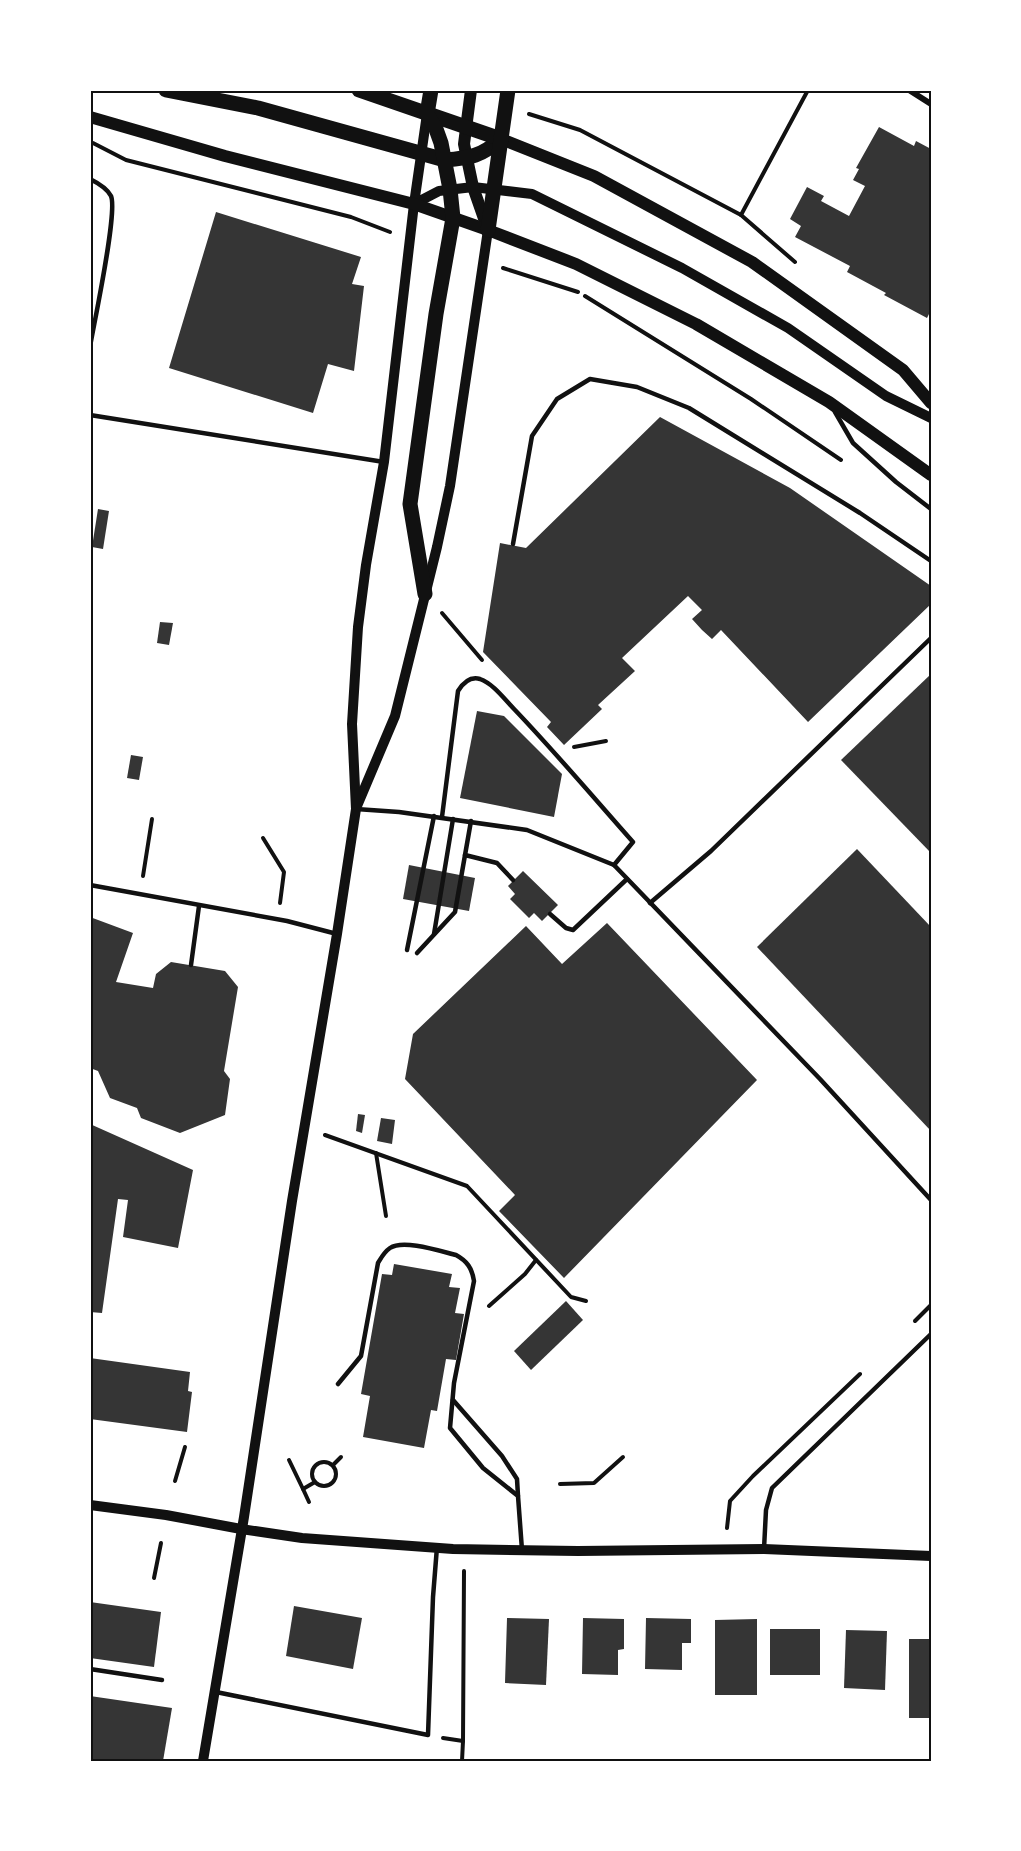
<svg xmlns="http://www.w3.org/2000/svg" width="1021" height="1851" font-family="Helvetica,sans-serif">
	<rect width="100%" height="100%" fill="#fff"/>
	<g fill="#353535">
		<path d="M879 127 914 146 916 141 931 149V310L927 318 884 295 886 293 847 272 850 266 795 237 801 226 790 219 807 187 824 196 821 201 849 216 865 186 853 180 859 169 856 168Z"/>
		<path d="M216 212 361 257 352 284 364 286 354 371 328 364 313 413 169 368Z"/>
		<path d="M660 417 790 488 931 586V604L808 722 721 630 712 639 702 630 692 619 702 610 688 596 622 658 635 671 598 705 602 709 564 745 547 727 551 722 483 652 500 543 526 548Z"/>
		<path d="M98 509 109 511 103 549 92 547Z"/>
		<path d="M160 622 173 623 169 645 157 643Z"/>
		<path d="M931 674V853L841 760Z"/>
		<path d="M477 711 504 716 562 774 554 817 460 798Z"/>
		<path d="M131 755 143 757 139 780 127 778Z"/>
		<path d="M857 849 931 927V1131L757 947Z"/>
		<path d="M409 865 475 878 469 911 403 899Z"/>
		<path d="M523 871 558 905 542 921 534 913 529 918 510 899 515 894 508 886Z"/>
		<path d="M90 917 133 933 116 982 153 988 156 974 171 962 225 971 238 987 224 1071 230 1079 225 1115 180 1133 141 1118 137 1108 110 1098 98 1071 90 1068Z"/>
		<path d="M607 923 757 1080 564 1278 499 1211 515 1195 405 1079 413 1034 526 926 562 964Z"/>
		<path d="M358 1114 365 1115 362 1133 356 1131Z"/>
		<path d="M381 1118 395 1120 392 1144 377 1141Z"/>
		<path d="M90 1124 193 1170 178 1248 123 1237 128 1200 118 1199 102 1313 90 1312Z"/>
		<path d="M394 1264 452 1274 449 1287 460 1288 455 1313 464 1314 456 1360 446 1359 437 1411 431 1410 424 1448 363 1437 370 1396 361 1394 382 1274 392 1275Z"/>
		<path d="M566 1301 583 1320 531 1370 514 1351Z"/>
		<path d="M90 1358 190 1372 188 1391 192 1392 187 1432 90 1419Z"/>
		<path d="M90 1602 161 1612 154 1667 90 1658Z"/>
		<path d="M294 1606 362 1618 353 1669 286 1656Z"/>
		<path d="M507 1618 549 1619 546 1685 505 1683Z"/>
		<path d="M583 1618 624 1619V1649L618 1650V1675L582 1674Z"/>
		<path d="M646 1618 691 1619V1643H682V1670L645 1669Z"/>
		<path d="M757 1619V1695H715V1620Z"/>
		<rect x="770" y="1629" width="50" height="46"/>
		<path d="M846 1630 887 1631 885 1690 844 1688Z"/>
		<rect x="909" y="1639" width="22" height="79"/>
		<path d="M90 1696 172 1708 163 1761H90Z"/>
	</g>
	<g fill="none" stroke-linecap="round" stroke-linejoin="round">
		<g stroke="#111" stroke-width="4">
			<path d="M529 114 580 130 741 215 795 262"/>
			<path d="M93 143 126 160 351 217 390 232"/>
			<path d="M741 215 808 90"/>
			<path d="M503 268 578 292"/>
			<path d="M585 296 751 399 841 460"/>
			<path d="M442 613 482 660"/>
			<path d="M574 747 606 741"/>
			<path d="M263 838 284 872 280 903"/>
			<path d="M143 876 152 819"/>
			<path d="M325 1135 467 1186 571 1297 586 1301"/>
			<path d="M376 1153 386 1216"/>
			<path d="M489 1306 525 1274 536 1260"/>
			<path d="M915 1321 931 1305"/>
			<path d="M289 1460 303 1489 315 1482"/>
			<circle cx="324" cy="1474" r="12"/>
			<path d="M333 1465 341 1457"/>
			<path d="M175 1481 185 1447"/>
			<path d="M560 1484 594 1483 623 1457"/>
			<path d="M303 1489 309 1502"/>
			<path d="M727 1528 730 1501 753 1476 860 1374"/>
			<path d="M154 1578 161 1543"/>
			<path d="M443 1738 463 1741 462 1761"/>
			<path d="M463 1741 464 1571"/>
		</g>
		<g stroke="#111" stroke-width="4.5">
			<path d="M90 179C98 183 107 188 111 196 118 212 94 323 90 347"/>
			<path d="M835 412 853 443 896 482 931 509"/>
			<path d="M90 415 384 462"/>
			<path d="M513 544 532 436 557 399 590 379 637 387 689 408 860 513 931 561"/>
			<path d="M356 809 399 812 527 830 614 865 820 1079 931 1200"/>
			<path d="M442 817 458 691C463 683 470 676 480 679 494 684 505 700 515 710 556 753 594 798 633 842L614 865"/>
			<path d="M465 855 497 863 513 880"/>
			<path d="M90 885 287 921 337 934"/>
			<path d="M650 903 711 851 931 638"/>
			<path d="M550 914 566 928 573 930 627 879"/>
			<path d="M434 934 453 819"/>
			<path d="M407 950 434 816"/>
			<path d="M417 953 455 912 471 821"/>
			<path d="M191 965 199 906"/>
			<path d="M338 1384 361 1356 378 1263C381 1258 384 1252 390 1248 403 1239 440 1251 456 1255 467 1261 472 1268 474 1281L454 1383 450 1428 483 1468 518 1496 522 1550"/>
			<path d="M453 1400 502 1456 517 1479 518 1496"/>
			<path d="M764 1549 766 1510 772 1488 931 1334"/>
			<path d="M90 1669 162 1680"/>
			<path d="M216 1692 428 1735 433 1597 437 1547"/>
		</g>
		<path stroke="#111" stroke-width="6" d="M909 90 931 104"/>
		<g stroke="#111" stroke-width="10">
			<path d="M414 204 439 191 473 187 532 194 682 268 788 328 886 396 931 418"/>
			<path d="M357 806 395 716 437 547 450 486 488 230"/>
			<path d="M90 1505 166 1515 241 1529 302 1538 453 1549 578 1551 764 1549 931 1556"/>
			<path d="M203 1761 244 1517 292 1201 337 934 356 809 352 724 358 627 366 565 384 462 414 204 427 114"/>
		</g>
		<g stroke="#111" stroke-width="12">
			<path d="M471 90 464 144 473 187 488 230"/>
			<path d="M90 117 225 156 414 204 488 230 576 264 696 324 829 402 931 475"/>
			<path d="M501 139 594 176 752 262 903 370 931 403"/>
		</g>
		<g stroke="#111" stroke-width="15">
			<path d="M166 90 258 108 445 160C470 158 482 156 501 139"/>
			<path d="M359 90 501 139"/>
			<path d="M488 230 508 90"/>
			<path d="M425 594 410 504 436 314 453 218 450 189 441 143 436 129 427 114 431 90"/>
		</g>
	</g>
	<rect width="1021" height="1851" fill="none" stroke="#ffffff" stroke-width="183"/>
	<rect x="92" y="92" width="838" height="1668" fill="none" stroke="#111" stroke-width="2"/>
</svg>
